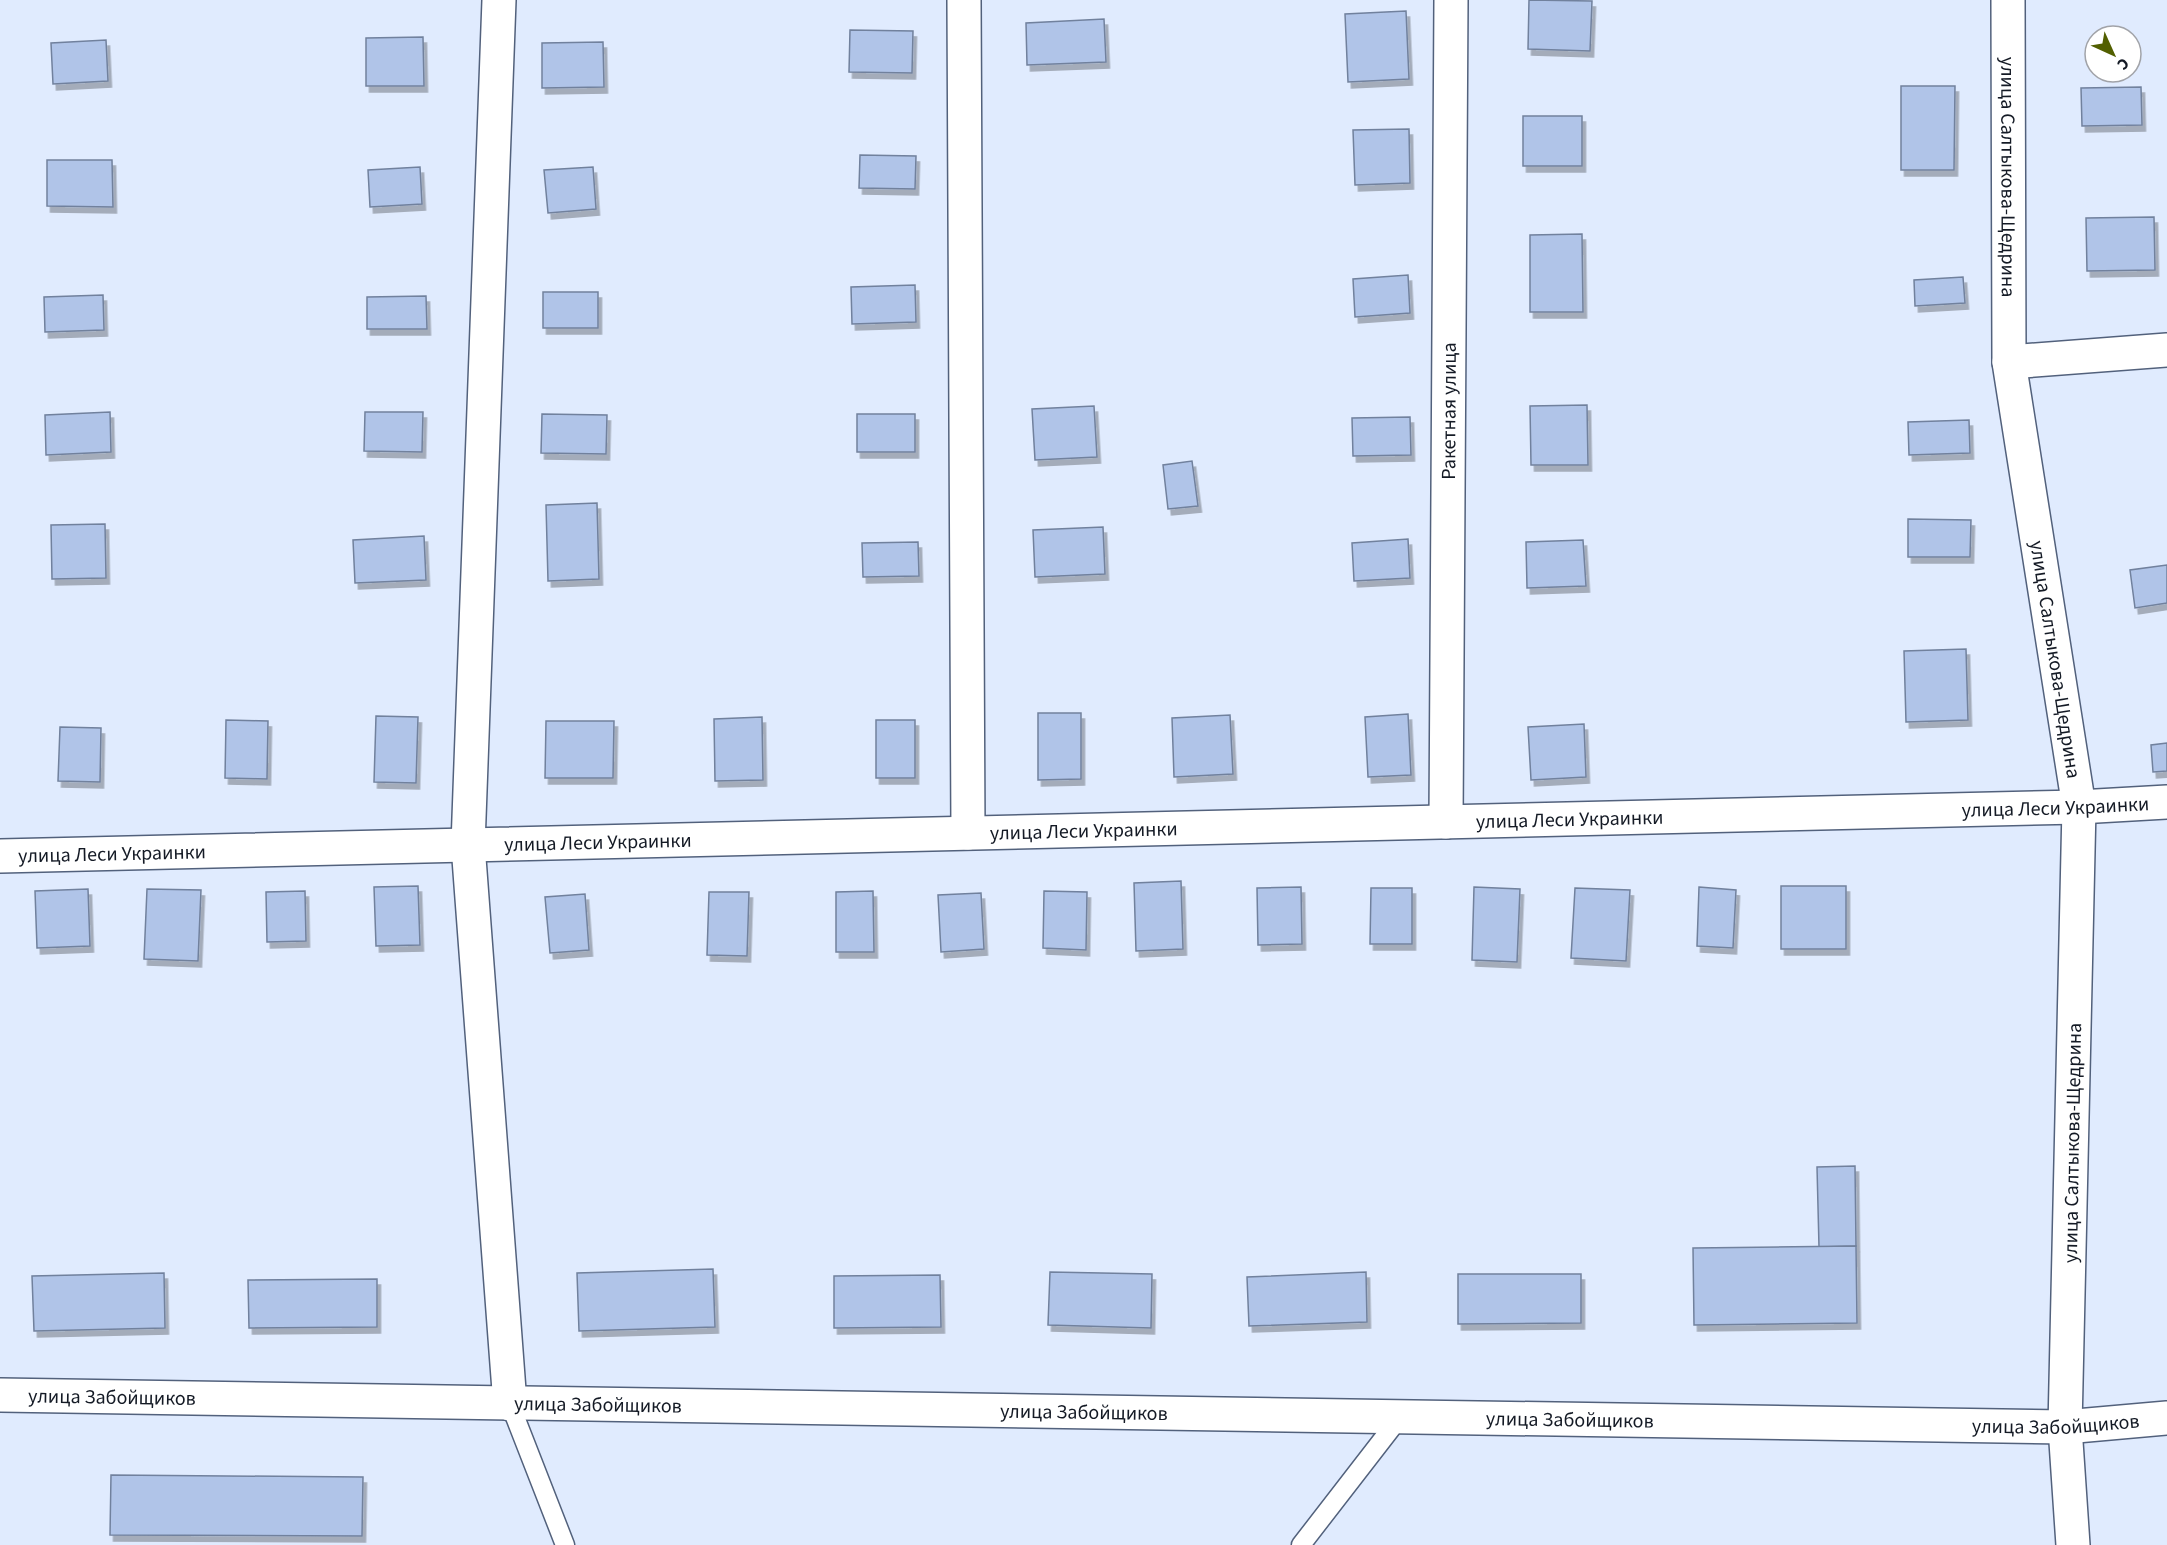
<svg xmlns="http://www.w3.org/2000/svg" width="2167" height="1545" font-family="'Source Sans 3',sans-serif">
	<defs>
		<filter id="shadow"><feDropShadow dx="3.5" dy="6" stdDeviation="0" flood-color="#0004"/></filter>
	</defs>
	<rect width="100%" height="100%" fill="#e0ebfe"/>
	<g fill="#b0c4e8" stroke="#71819d" stroke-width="1.5" filter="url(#shadow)">
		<path d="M1529 0 1592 1 1590 51 1528 49Z"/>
		<path d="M1406 11 1409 79 1348 82 1345 14Z"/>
		<path d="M1104 19 1106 62 1027 65 1026 23Z"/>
		<path d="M850 30 913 31 912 73 849 72Z"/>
		<path d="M423 37 424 86H366V38Z"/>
		<path d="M106 40 108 81 53 84 51 43Z"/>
		<path d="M603 42 604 87 542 88V43Z"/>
		<path d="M1901 86H1955L1954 170H1901Z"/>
		<path d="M2141 87 2142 125 2082 126 2081 88Z"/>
		<rect x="1523" y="116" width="59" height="50"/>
		<path d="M1409 129 1410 183 1355 185 1353 130Z"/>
		<path d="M860 155 916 156 915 189 859 188Z"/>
		<path d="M47 160H112L113 207 47 206Z"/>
		<path d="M420 167 422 204 370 207 368 170Z"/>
		<path d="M593 167 596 209 548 213 544 170Z"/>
		<path d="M2154 217 2155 270 2087 271 2086 218Z"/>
		<path d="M1582 234 1583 312H1530V235Z"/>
		<path d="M1408 275 1410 313 1355 317 1353 279Z"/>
		<path d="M1963 277 1965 303 1915 306 1914 280Z"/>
		<path d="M915 285 916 322 852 324 851 287Z"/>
		<rect x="543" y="292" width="55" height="36"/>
		<path d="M103 295 104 330 45 332 44 297Z"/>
		<path d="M426 296 427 329H367V297Z"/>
		<path d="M1587 405 1588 465H1531L1530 406Z"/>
		<path d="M1094 406 1097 457 1035 460 1032 409Z"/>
		<path d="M110 412 111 452 46 455 45 415Z"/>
		<path d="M365 412H423L422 452 364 451Z"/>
		<path d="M542 414 607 415 606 454 541 453Z"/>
		<rect x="857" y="414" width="58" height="38"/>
		<path d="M1410 417 1411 455 1353 456 1352 418Z"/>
		<path d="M1969 420 1970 453 1909 455 1908 422Z"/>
		<path d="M1192 461 1198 506 1168 509 1163 465Z"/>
		<path d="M597 503 599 579 548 581 546 505Z"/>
		<path d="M1908 519 1971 520 1970 557H1908Z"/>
		<path d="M105 524 106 578 52 579 51 525Z"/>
		<path d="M1103 527 1105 574 1035 577 1033 530Z"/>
		<path d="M424 536 426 580 355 583 353 540Z"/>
		<path d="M1408 539 1410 578 1354 581 1352 543Z"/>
		<path d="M1583 540 1586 586 1527 588 1526 542Z"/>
		<path d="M918 542 919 576 863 577 862 543Z"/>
		<path d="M2167 565V603L2135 608 2130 570Z"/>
		<path d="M1966 649 1968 720 1906 722 1904 651Z"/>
		<path d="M1038 713H1081V779L1038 780Z"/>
		<path d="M1408 714 1411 775 1368 777 1365 717Z"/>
		<path d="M1230 715 1233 774 1174 777 1172 718Z"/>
		<path d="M376 716 418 717 416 783 374 782Z"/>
		<path d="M762 717 763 780 715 781 714 719Z"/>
		<path d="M226 720 268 721 267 779 225 778Z"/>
		<rect x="876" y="720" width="39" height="58"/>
		<path d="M546 721H614L613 778H545Z"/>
		<path d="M1584 724 1586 777 1531 780 1528 727Z"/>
		<path d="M60 727 101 728 100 782 58 781Z"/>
		<path d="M2167 743V771L2153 772 2151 745Z"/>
		<path d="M1181 881 1183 949 1136 951 1134 883Z"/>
		<path d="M418 886 420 945 376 946 374 887Z"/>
		<rect x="1781" y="886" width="65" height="63"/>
		<path d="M1301 887 1302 944 1258 945 1257 888Z"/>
		<path d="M1474 887 1520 889 1517 962 1472 960Z"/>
		<path d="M1699 887 1736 890 1733 948 1697 946Z"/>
		<path d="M1371 888H1412V944H1370Z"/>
		<path d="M1575 888 1630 890 1626 961 1571 958Z"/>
		<path d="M88 889 90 946 37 948 35 891Z"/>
		<path d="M147 889 201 890 198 961 144 959Z"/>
		<path d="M305 891 306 941 267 942 266 892Z"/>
		<path d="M873 891 874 952H836V892Z"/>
		<path d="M1044 891 1087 892 1086 950 1043 948Z"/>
		<path d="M709 892H749L747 956 707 955Z"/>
		<path d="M981 893 984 949 941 952 938 895Z"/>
		<path d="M585 894 589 950 550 953 545 897Z"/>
		<path d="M1855 1166 1856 1246 1819 1247 1817 1167Z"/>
		<path d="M1856 1246 1857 1323 1694 1325 1693 1248Z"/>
		<path d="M713 1269 715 1327 579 1331 577 1273Z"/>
		<path d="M1050 1272 1152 1274 1151 1328 1048 1325Z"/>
		<path d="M1366 1272 1367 1322 1249 1326 1247 1277Z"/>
		<path d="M164 1273 165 1328 34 1331 32 1276Z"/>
		<path d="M1458 1274H1581V1323L1458 1324Z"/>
		<path d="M940 1275 941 1327 834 1328V1276Z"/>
		<path d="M377 1279V1327L249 1328 248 1280Z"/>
		<path d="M111 1475 363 1477 362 1536 110 1535Z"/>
	</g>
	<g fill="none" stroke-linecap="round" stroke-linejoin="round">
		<defs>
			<g id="lane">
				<path d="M510 1404 565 1545"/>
				<path d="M1301 1545 1400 1417"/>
			</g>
			<g id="street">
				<path d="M499 0 468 845 510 1404"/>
				<path d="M964 0 968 833"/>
				<path id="s1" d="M2008 0 2009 362 2079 807 2065 1427"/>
				<path d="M2009 362 2167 350"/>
				<path id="s2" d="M1446 822 1451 0"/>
				<path id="s3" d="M0 856 2079 807 2167 802"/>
			</g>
			<g id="secondary">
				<path id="s4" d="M0 1395 2065 1427 2167 1418"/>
				<path d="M2065 1427 2073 1545"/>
			</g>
		</defs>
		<use href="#lane" stroke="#52617c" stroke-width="21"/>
		<use href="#street" stroke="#52617c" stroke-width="36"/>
		<use href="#secondary" stroke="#52617c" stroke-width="36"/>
		<use href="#lane" stroke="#fff" stroke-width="18"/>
		<use href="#street" stroke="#fff" stroke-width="33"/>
		<use href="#secondary" stroke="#fff" stroke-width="33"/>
	</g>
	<g text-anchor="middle" stroke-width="5" stroke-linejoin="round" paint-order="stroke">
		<g font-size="20" fill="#141a25" stroke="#fff">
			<text dy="7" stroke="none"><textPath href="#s1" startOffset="177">улица Салтыкова-Щедрина</textPath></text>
			<text dy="7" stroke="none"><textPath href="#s2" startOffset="411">Ракетная улица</textPath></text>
			<text dy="7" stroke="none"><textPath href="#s1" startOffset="663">улица Салтыкова-Щедрина</textPath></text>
			<text dy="7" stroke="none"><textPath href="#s3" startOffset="2056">улица Леси Украинки</textPath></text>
			<text dy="7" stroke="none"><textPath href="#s3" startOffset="1570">улица Леси Украинки</textPath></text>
			<text dy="7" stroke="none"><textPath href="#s3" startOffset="1084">улица Леси Украинки</textPath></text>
			<text dy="7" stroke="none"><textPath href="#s3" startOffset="598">улица Леси Украинки</textPath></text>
			<text dy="7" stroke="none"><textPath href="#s3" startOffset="112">улица Леси Украинки</textPath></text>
			<text transform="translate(2072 1143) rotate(-89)" y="7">улица Салтыкова-Щедрина</text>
			<text dy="7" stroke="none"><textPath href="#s4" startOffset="112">улица Забойщиков</textPath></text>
			<text dy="7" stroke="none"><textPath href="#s4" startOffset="598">улица Забойщиков</textPath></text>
			<text dy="7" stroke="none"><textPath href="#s4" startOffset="1084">улица Забойщиков</textPath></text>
			<text dy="7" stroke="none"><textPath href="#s4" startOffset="1570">улица Забойщиков</textPath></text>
			<text dy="7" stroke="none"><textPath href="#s4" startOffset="2056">улица Забойщиков</textPath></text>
		</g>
	</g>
	<g transform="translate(2113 54) rotate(135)"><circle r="28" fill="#ffffff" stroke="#a1a3a8" stroke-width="1.5"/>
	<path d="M0-4.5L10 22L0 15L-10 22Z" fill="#525f00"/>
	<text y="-9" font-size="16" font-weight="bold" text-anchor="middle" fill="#141a25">С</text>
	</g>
</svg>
